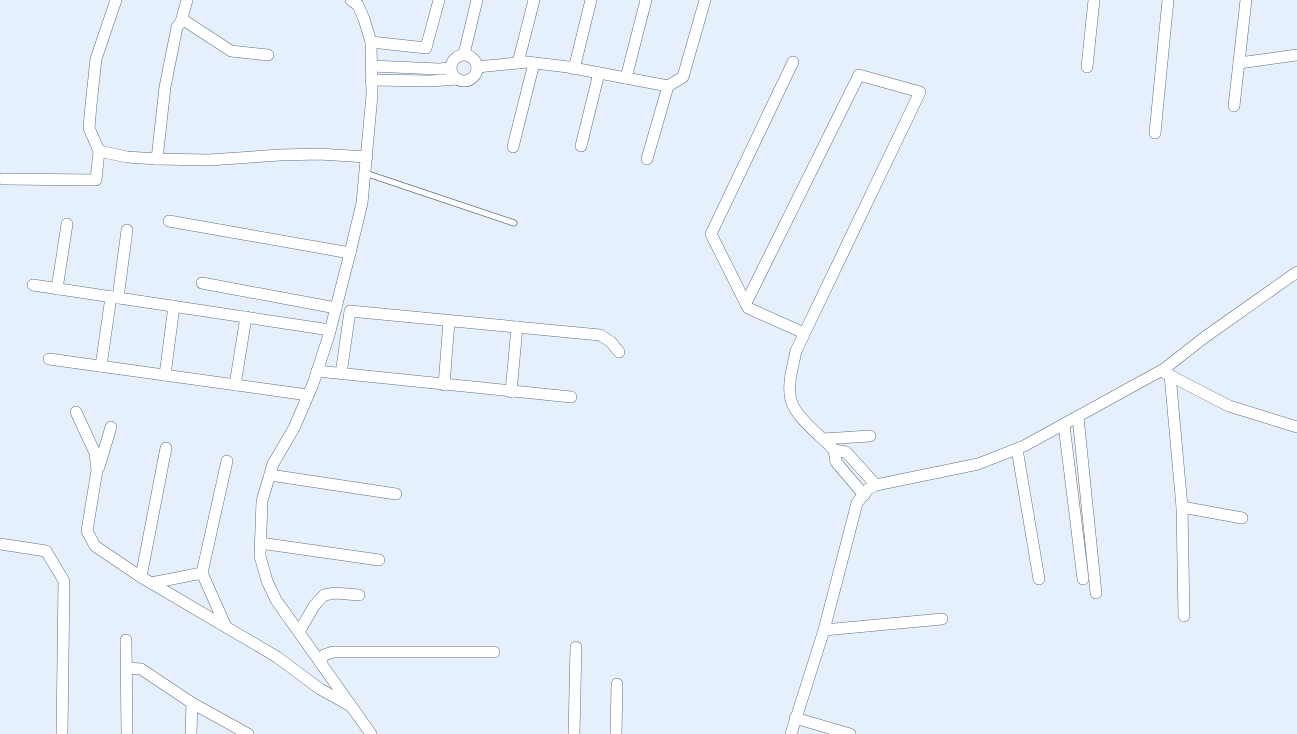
<svg xmlns="http://www.w3.org/2000/svg" width="1297" height="734" font-family="'Nunito Sans',sans-serif">
	<rect width="100%" height="100%" fill="#e5f0fc"/>
	<g fill="none" stroke-linecap="round" stroke-linejoin="round">
		<defs>
			<path id="lane" d="M365 173 514 223"/>
			<g id="street">
				<path d="M187 0 181 22 177 27 165 87 157 159 209 160 280 155 319 154 367 157"/>
				<path d="M182 19 231 51 268 55"/>
				<path d="M371 42 426 48 439 0"/>
				<path d="M464 54 477 0"/>
				<circle cx="464" cy="68" r="13"/>
				<path d="M793 62 711 234 748 308 804 333"/>
				<path d="M518 63 534 0"/>
				<path d="M1239 63 1297 55"/>
				<path d="M371 66 439 69 450 68"/>
				<path d="M477 67 527 62 568 67 668 86 683 77 705 0"/>
				<path d="M1087 67 1094 0"/>
				<path d="M574 69 591 0"/>
				<path d="M626 78 646 0"/>
				<path d="M371 80 430 81 457 79"/>
				<path d="M1234 106 1246 0"/>
				<path d="M1155 133 1168 0"/>
				<path d="M581 146 599 73"/>
				<path d="M513 147 534 63"/>
				<path d="M99 151 127 157 157 159"/>
				<path d="M647 159 668 86"/>
				<path d="M3 179 96 180 99 151 89 128 91 105 96 59 116 0"/>
				<path d="M169 221 350 253 329 335 313 384 294 428 273 464 262 501 260 556 267 581 276 600 371 734"/>
				<path d="M350 253 362 203 372 95 371 42 364 19 358 5 351 0"/>
				<path d="M202 283 336 308"/>
				<path d="M33 285 330 330"/>
				<path d="M57 289 67 224"/>
				<path d="M118 298 127 230"/>
				<path d="M746 303 859 75 920 92 796 351C793 366 787 385 791 400 795 417 822 437 834 450"/>
				<path d="M49 359 308 395"/>
				<path d="M101 366 111 297"/>
				<path d="M317 371 571 397"/>
				<path d="M1165 373 1229 406 1297 427"/>
				<path d="M341 374 350 311 600 335 611 342 619 352"/>
				<path d="M165 375 174 306"/>
				<path d="M1170 375 1182 507 1184 616"/>
				<path d="M235 385 246 317"/>
				<path d="M444 385 449 321"/>
				<path d="M511 392 517 327"/>
				<path d="M76 412 95 453 97 470 87 531 95 546 141 577 277 657 320 689 349 705"/>
				<path d="M1078 417 1096 593"/>
				<path d="M1064 425 1083 579"/>
				<path d="M823 439 870 436"/>
				<path d="M1017 449 1039 579"/>
				<path d="M99 467 111 427"/>
				<path d="M270 475 396 494"/>
				<path d="M864 495 836 462 834 450 846 452 876 485"/>
				<path d="M1182 507 1242 518"/>
				<path d="M260 543 379 560"/>
				<path d="M0 544 46 551 64 581 62 734"/>
				<path d="M141 577 166 448"/>
				<path d="M151 583 202 573"/>
				<path d="M226 627 202 573 227 461"/>
				<path d="M824 630 942 619"/>
				<path d="M299 632 314 606 324 595 335 593 359 595"/>
				<path d="M126 640 127 734"/>
				<path d="M320 662 324 655 333 652H494"/>
				<path d="M127 668 141 669 192 703 248 734"/>
				<path d="M795 718 850 734"/>
				<path d="M191 734 192 703"/>
				<path d="M574 734 576 647"/>
				<path d="M616 734 617 684"/>
				<path d="M791 734 824 630 857 503 868 489 876 485 978 464 1024 446 1164 369 1205 337 1297 272"/>
			</g>
		</defs>
		<use href="#lane" stroke="#626e7c" stroke-width="7"/>
		<use href="#street" stroke="#626e7c" stroke-width="12"/>
		<use href="#lane" stroke="#fff" stroke-width="5.5"/>
		<use href="#street" stroke="#fff" stroke-width="11"/>
	</g>
</svg>
